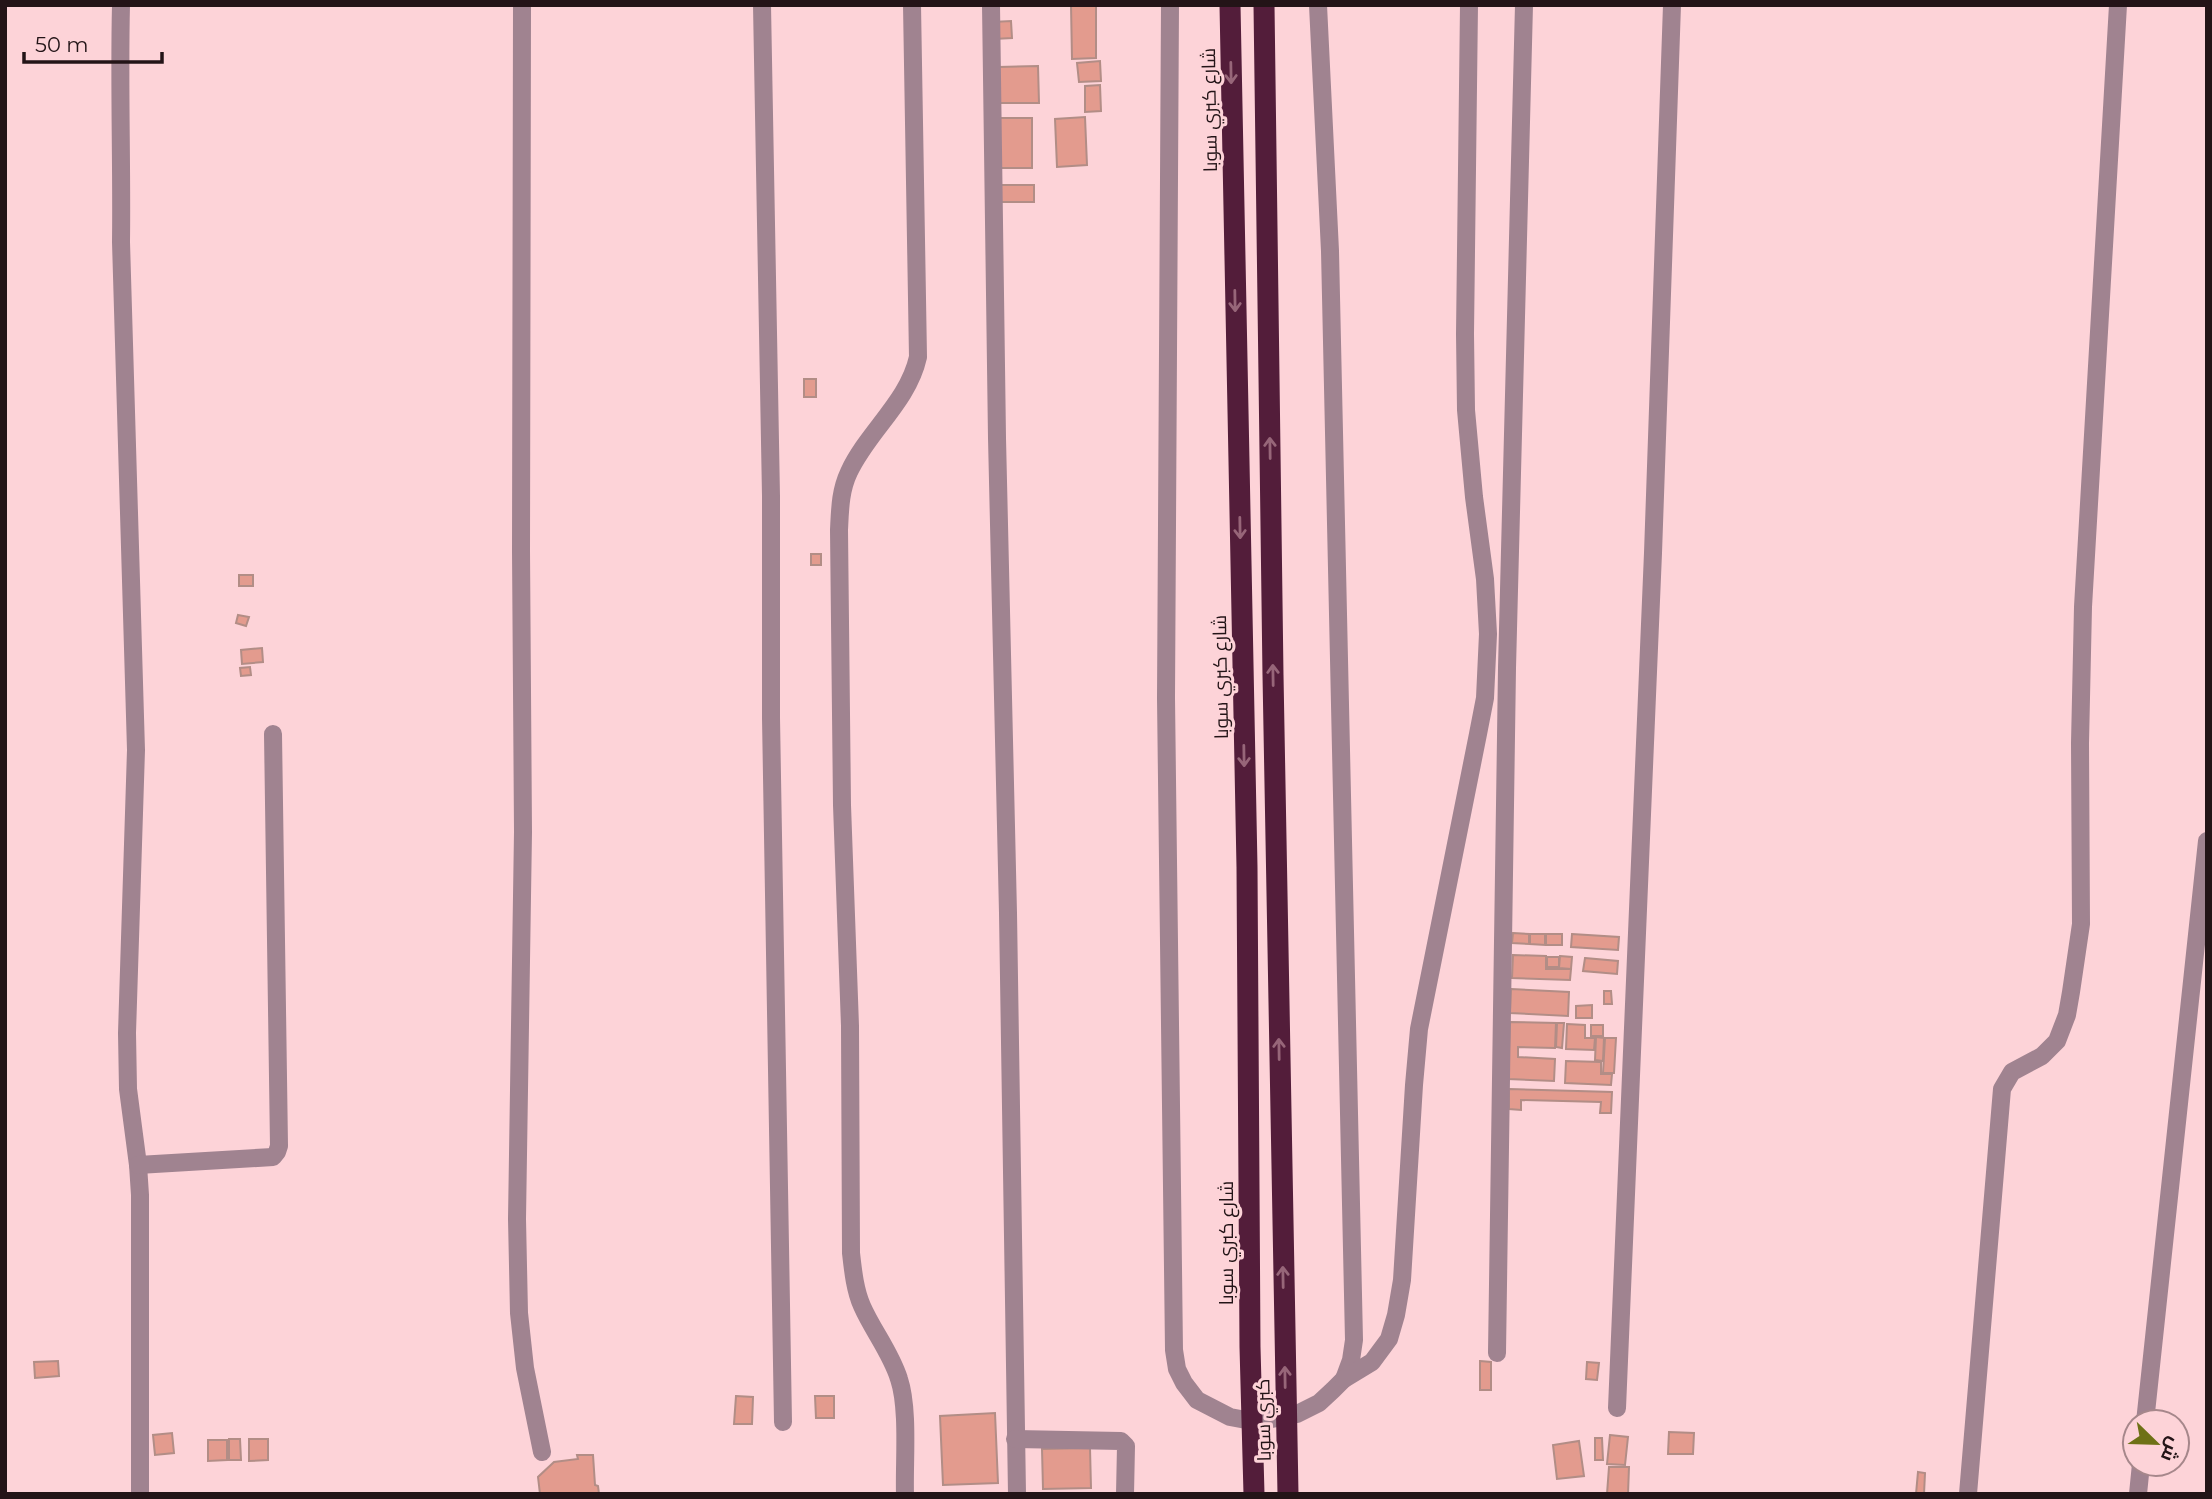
<svg xmlns="http://www.w3.org/2000/svg" width="2212" height="1499" font-family="Montserrat,Cairo,sans-serif">
	<rect width="100%" height="100%" fill="#fdd3d8"/>
	<g fill="#e39b8e" stroke="#b28d86" stroke-width="2">
		<path d="M1071 5H1096V58L1072 59Z"/>
		<path d="M1011 21 1012 38 994 39 993 22Z"/>
		<path d="M1100 61 1101 81 1079 82 1077 63Z"/>
		<path d="M1038 66 1039 103H999V67Z"/>
		<path d="M1100 85 1101 111 1085 112V86Z"/>
		<path d="M1085 117 1087 165 1057 167 1055 119Z"/>
		<rect x="998" y="118" width="34" height="50"/>
		<rect x="1000" y="185" width="34" height="17"/>
		<rect x="804" y="379" width="12" height="18"/>
		<rect x="811" y="554" width="10" height="11"/>
		<rect x="239" y="575" width="14" height="11"/>
		<path d="M238 615 249 617 246 626 236 623Z"/>
		<path d="M262 648 263 662 242 664 241 650Z"/>
		<path d="M250 667 251 675 241 676 240 668Z"/>
		<path d="M1513 933 1529 934V944L1512 943Z"/>
		<path d="M1530 934H1545V945L1530 944Z"/>
		<rect x="1546" y="934" width="16" height="11"/>
		<path d="M1572 934 1619 937 1618 950 1571 947Z"/>
		<path d="M1513 955 1546 956V969H1571L1570 980 1512 978Z"/>
		<path d="M1560 956 1572 957 1571 969 1559 968Z"/>
		<rect x="1547" y="957" width="12" height="10"/>
		<path d="M1585 958 1618 961 1617 974 1583 971Z"/>
		<path d="M1511 989 1569 992 1568 1016 1510 1013Z"/>
		<path d="M1604 991H1611L1612 1004H1604Z"/>
		<path d="M1592 1005V1018H1576V1006Z"/>
		<path d="M1510 1022 1556 1023 1555 1048 1518 1047V1057L1555 1059 1554 1081 1508 1079Z"/>
		<path d="M1557 1023H1564L1562 1048 1556 1047Z"/>
		<path d="M1567 1024 1585 1025V1038H1595L1594 1050 1566 1049Z"/>
		<rect x="1591" y="1025" width="12" height="11"/>
		<path d="M1596 1037 1604 1038 1603 1061 1595 1060Z"/>
		<path d="M1605 1038H1616L1614 1073H1603Z"/>
		<path d="M1566 1061 1601 1062V1074H1612L1611 1085 1565 1083Z"/>
		<path d="M1509 1089 1612 1092 1611 1113H1600L1601 1102 1521 1100V1110L1509 1109Z"/>
		<path d="M58 1361 59 1376 35 1378 34 1362Z"/>
		<path d="M1480 1361 1491 1362V1390H1480Z"/>
		<path d="M1587 1362 1599 1363 1597 1380 1586 1379Z"/>
		<path d="M736 1396 753 1397 752 1424H734Z"/>
		<path d="M815 1396H834V1418H816Z"/>
		<path d="M995 1413 998 1483 943 1485 940 1416Z"/>
		<path d="M1669 1432 1694 1433 1693 1454H1668Z"/>
		<path d="M172 1433 174 1453 155 1455 153 1435Z"/>
		<path d="M1610 1435 1628 1437 1625 1465 1607 1464Z"/>
		<path d="M1595 1438H1602L1603 1460H1595Z"/>
		<path d="M229 1439H240L241 1460H229Z"/>
		<path d="M249 1439H268V1460L249 1461Z"/>
		<path d="M208 1440H227V1460L208 1461Z"/>
		<path d="M1579 1441 1584 1476 1557 1479 1553 1445Z"/>
		<path d="M1090 1448 1091 1488 1043 1489 1042 1449Z"/>
		<path d="M577 1455H593L595 1485 598 1486 599 1494H540L538 1477 554 1462 578 1459Z"/>
		<path d="M1609 1467H1629L1628 1494H1607Z"/>
		<path d="M1918 1472 1925 1473 1924 1494H1916Z"/>
	</g>
	<g fill="none" stroke-linecap="round" stroke-linejoin="round">
		<g stroke="#a08390" stroke-width="18">
			<path d="M121 5C119 84 122 163 121 242L136 750 127 1033 128 1089 138 1165 140 1195V1494"/>
			<path d="M522 5 521 551 523 832 517 1219 519 1313 525 1368 542 1452"/>
			<path d="M762 5 771 496V718L783 1422"/>
			<path d="M991 5 997 438 1008 913 1017 1494"/>
			<path d="M1170 5 1166 698 1174 1350 1177 1369 1184 1383 1197 1400 1230 1417 1246 1420 1272 1419 1297 1414 1319 1403 1333 1390 1344 1379 1351 1360 1354 1340 1330 251 1318 5"/>
			<path d="M138 1165 273 1157 277 1152 279 1146 273 734"/>
			<path d="M1497 1353 1507 668 1524 5"/>
			<path d="M1344 1379 1372 1362 1389 1339 1396 1315 1402 1280 1414 1085 1419 1029 1478 734 1485 698 1488 634 1485 579 1474 497 1466 410 1465 334 1469 5"/>
			<path d="M1617 1408 1653 553 1672 5"/>
			<path d="M2145 1422 2207 841"/>
			<path d="M1015 1439 1121 1441 1126 1446 1125 1494"/>
			<path d="M905 1494C904 1462 909 1409 899 1379 891 1353 873 1331 862 1306 855 1290 853 1271 851 1253L850 1026 842 805 839 530C840 510 840 491 849 472 868 431 908 402 918 357L912 5"/>
			<path d="M1968 1494 2002 1089 2012 1072 2042 1056 2057 1041 2067 1015 2071 992 2081 924 2080 743 2083 607 2118 5"/>
			<path d="M2138 1494 2141 1464"/>
		</g>
		<g stroke="#531d3a" stroke-width="21">
			<path d="M1230 5 1247 867 1250 1347 1254 1494"/>
			<path d="M1264 5 1273 675 1288 1494"/>
		</g>
	</g>
	<defs><path id="oneway-shaft" d="M-6 0H5M1.5-3L5.5 0L1.5 3" fill="none" stroke-width="1.6" stroke-linecap="round" stroke-linejoin="round" transform="scale(1.75)"/></defs>
	<g stroke="#976679">
		<use href="#oneway-shaft" transform="translate(1231 73) rotate(89)"/>
		<use href="#oneway-shaft" transform="translate(1235 301) rotate(89)"/>
		<use href="#oneway-shaft" transform="translate(1270 448) rotate(-91)"/>
		<use href="#oneway-shaft" transform="translate(1240 528) rotate(89)"/>
		<use href="#oneway-shaft" transform="translate(1273 675) rotate(-91)"/>
		<use href="#oneway-shaft" transform="translate(1244 756) rotate(89)"/>
		<use href="#oneway-shaft" transform="translate(1279 1049) rotate(-91)"/>
		<use href="#oneway-shaft" transform="translate(1283 1277) rotate(-91)"/>
		<use href="#oneway-shaft" transform="translate(1285 1377) rotate(-91)"/>
	</g>
	<g text-anchor="middle" stroke-width="6" stroke-linejoin="round" paint-order="stroke">
		<g font-size="19" fill="#231417" stroke="#fdd3d8">
			<text transform="translate(1209 110) rotate(-91)" y="7">شارع كبري سوبا</text>
			<text transform="translate(1220 677) rotate(-91)" y="7">شارع كبري سوبا</text>
			<text transform="translate(1226 1243) rotate(-90)" y="7">شارع كبري سوبا</text>
			<text transform="translate(1263 1420) rotate(-91)" y="7">كبري سوبا</text>
		</g>
	</g>
	<rect width="2212" height="1499" fill="none" stroke="#231417" stroke-width="14"/>
	<g transform="translate(2156 1443) rotate(113)"><circle r="33" fill="#fdd3d8" stroke="#a6878b" stroke-width="2"/>
	<path d="M0-5L12 26L0 18L-12 26Z" fill="#6e7116"/>
	<text y="-10" font-size="19" font-weight="bold" text-anchor="middle" fill="#231417">ش</text>
	</g>
	<path d="M24 52v10h138v-10" fill="none" stroke="#231417" stroke-width="3.5"/>
	<text x="35" y="52" font-size="21" fill="#231417" stroke="#fdd3d8" stroke-width="5" paint-order="stroke">50 m</text>
</svg>
